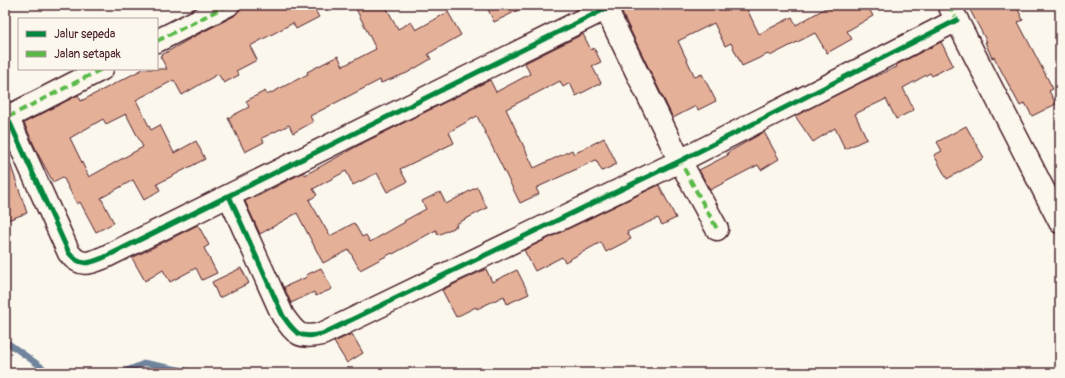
<svg xmlns="http://www.w3.org/2000/svg" width="1065" height="378" font-family="Pangolin,sans-serif">
	<rect width="100%" height="100%" fill="#fbf7ec"/>
	<filter id="ink" filterUnits="userSpaceOnUse"><feTurbulence type="fractalNoise" baseFrequency=".025" numOctaves="2"/><feDisplacementMap in="SourceGraphic" scale="8" xChannelSelector="R" yChannelSelector="G"/><feConvolveMatrix kernelMatrix="1 2 1 2 8 2 1 2 1" color-interpolation-filters="sRGB"/></filter>
	<g filter="url(#ink)">
		<g fill="none" stroke-linecap="round" stroke-linejoin="round">
			<g stroke="#70849d" stroke-width="6">
				<path d="M5 341 50 373"/>
				<path d="M121 373 145 363 197 373"/>
			</g>
		</g>
		<g fill="#e5b098" stroke="#4a1f2b" fill-rule="evenodd">
			<path d="M247 5H312L319 17 296 29 293 23 250 46 257 60 236 71 239 75 224 83 218 74 182 95 174 80 136 100 151 130 160 125 174 153 196 141 205 159 157 184 160 190 144 200 133 180 101 198 114 223 96 232 80 202 77 204 63 177 53 182 39 156 24 123 78 95 81 101 143 69H167L160 56 193 37 234 16 239 9ZM126 114 143 147 89 177 70 138 103 119 106 124Z"/>
			<path d="M354 5H385L398 29 411 22 416 30 448 12 461 35 428 54 431 59 407 73 381 83 380 80 310 116 313 122 293 133 289 125 262 138 264 142 245 152 228 118 249 107 246 101 265 91 267 95 308 74 307 72 338 56 343 66 376 49Z"/>
			<path d="M486 5H529L494 22Z"/>
			<path d="M625 5H745L759 34 792 17 796 25 831 5H867L873 16 847 31 852 39 827 53 815 33 770 56 768 54 742 66 731 43 725 46 714 23 678 41 695 77 702 74 716 101 698 110 696 106 673 118 622 13Z"/>
			<path d="M980 5H1016L1023 20 1018 22 1053 89 1049 91 1056 104 1032 116 1025 103 1020 106 994 57 992 58 985 42H987L970 10Z"/>
			<path d="M583 34 591 50 594 48 601 62 592 66 601 83 576 96 570 83 563 87 560 81 506 109 534 168 572 150 574 154 604 138 617 164 602 171 596 160 536 188 539 194 520 203 477 116 449 132 454 143 400 169 407 182 387 192 377 173 353 185 346 171 313 189 317 195 309 200 330 236 354 223 362 237 366 235 370 242 405 222 404 221 426 209 422 201 440 192 446 204 477 187 487 208 456 224 457 226 438 235 436 230 393 254 392 253 360 270 349 250 323 263 297 213 260 234 245 201 256 196V197L304 172 305 175 361 144 490 80 496 92 530 74 525 63Z"/>
			<path d="M941 42 953 65 932 76 930 73 903 88 914 110 896 119 886 99 855 114 867 139 845 149 835 128 813 142 795 116 862 82 897 67 896 65Z"/>
			<path d="M966 126 984 158 947 179 934 155 942 151 937 142Z"/>
			<path d="M764 132 779 159 761 170 758 165 710 190 699 170 728 155 727 153Z"/>
			<path d="M8 157 27 213 5 221V158Z"/>
			<path d="M659 185 676 218 662 225 658 218 627 232 631 239 606 252 601 242 565 262 562 257 535 271 524 250Z"/>
			<path d="M198 225 209 245 204 248 217 273 202 280 196 268 170 282 163 270 145 281 132 258Z"/>
			<path d="M241 268 249 283 219 298 212 282Z"/>
			<path d="M321 268 332 289 316 296 314 292 291 303 284 287 307 277 306 275Z"/>
			<path d="M486 269 492 282 517 270 529 294 507 304 504 296 477 309 476 307 456 317 442 290Z"/>
			<path d="M352 334 363 353 347 363 334 342Z"/>
		</g>
		<g fill="none" stroke-linecap="round" stroke-linejoin="round">
			<defs>
				<g id="minor">
					<path d="M604 5 680 161 717 229"/>
					<path d="M949 5 1060 222"/>
					<path d="M157 41 228 5"/>
					<path d="M5 112 69 253C81 268 90 263 105 257L613 5"/>
					<path d="M8 117 102 69"/>
					<path d="M229 196 283 316C296 334 299 339 322 334L680 161 957 20"/>
				</g>
			</defs>
			<use href="#minor" stroke="#4a1f2b" stroke-width="25"/>
			<use href="#minor" stroke="#fbf7ec" stroke-width="22"/>
			<g stroke="#58b947" stroke-width="4" stroke-dasharray="8 4" stroke-linecap="butt">
				<path d="M949 5 957 20"/>
				<path d="M157 41 228 5"/>
				<path d="M8 117 102 69"/>
				<path d="M677 163 680 161 717 229"/>
			</g>
			<defs>
				<g id="cycleway">
					<path d="M5 112 69 253C81 268 90 263 105 257L613 5"/>
					<path d="M229 196 283 316C296 334 299 339 322 334L680 161 957 20"/>
				</g>
			</defs>
			<use href="#cycleway" stroke="#fbf7ec" stroke-width="8"/>
			<use href="#cycleway" stroke="#00873e" stroke-width="5"/>
		</g>
	</g>
	<rect width="1065" height="378" fill="none" stroke="#fbf7ec" stroke-width="20"/>
	<rect x="10" y="10" width="1045" height="358" fill="none" stroke="#4a1f2b" stroke-width="1.5" filter="url(#ink)"/>
	<rect x="18" y="18" width="140" height="52" fill="#fbf7ec" stroke="#b4a19f"/>
	<rect x="26" y="31" width="20" height="6" fill="#00873e" stroke="#b4a19f"/>
	<text x="54" y="38" font-size="12" fill="#4a1f2b">Jalur sepeda</text>
	<rect x="26" y="51" width="20" height="6" fill="#58b947" stroke="#b4a19f"/>
	<text x="54" y="58" font-size="12" fill="#4a1f2b">Jalan setapak</text>
</svg>
